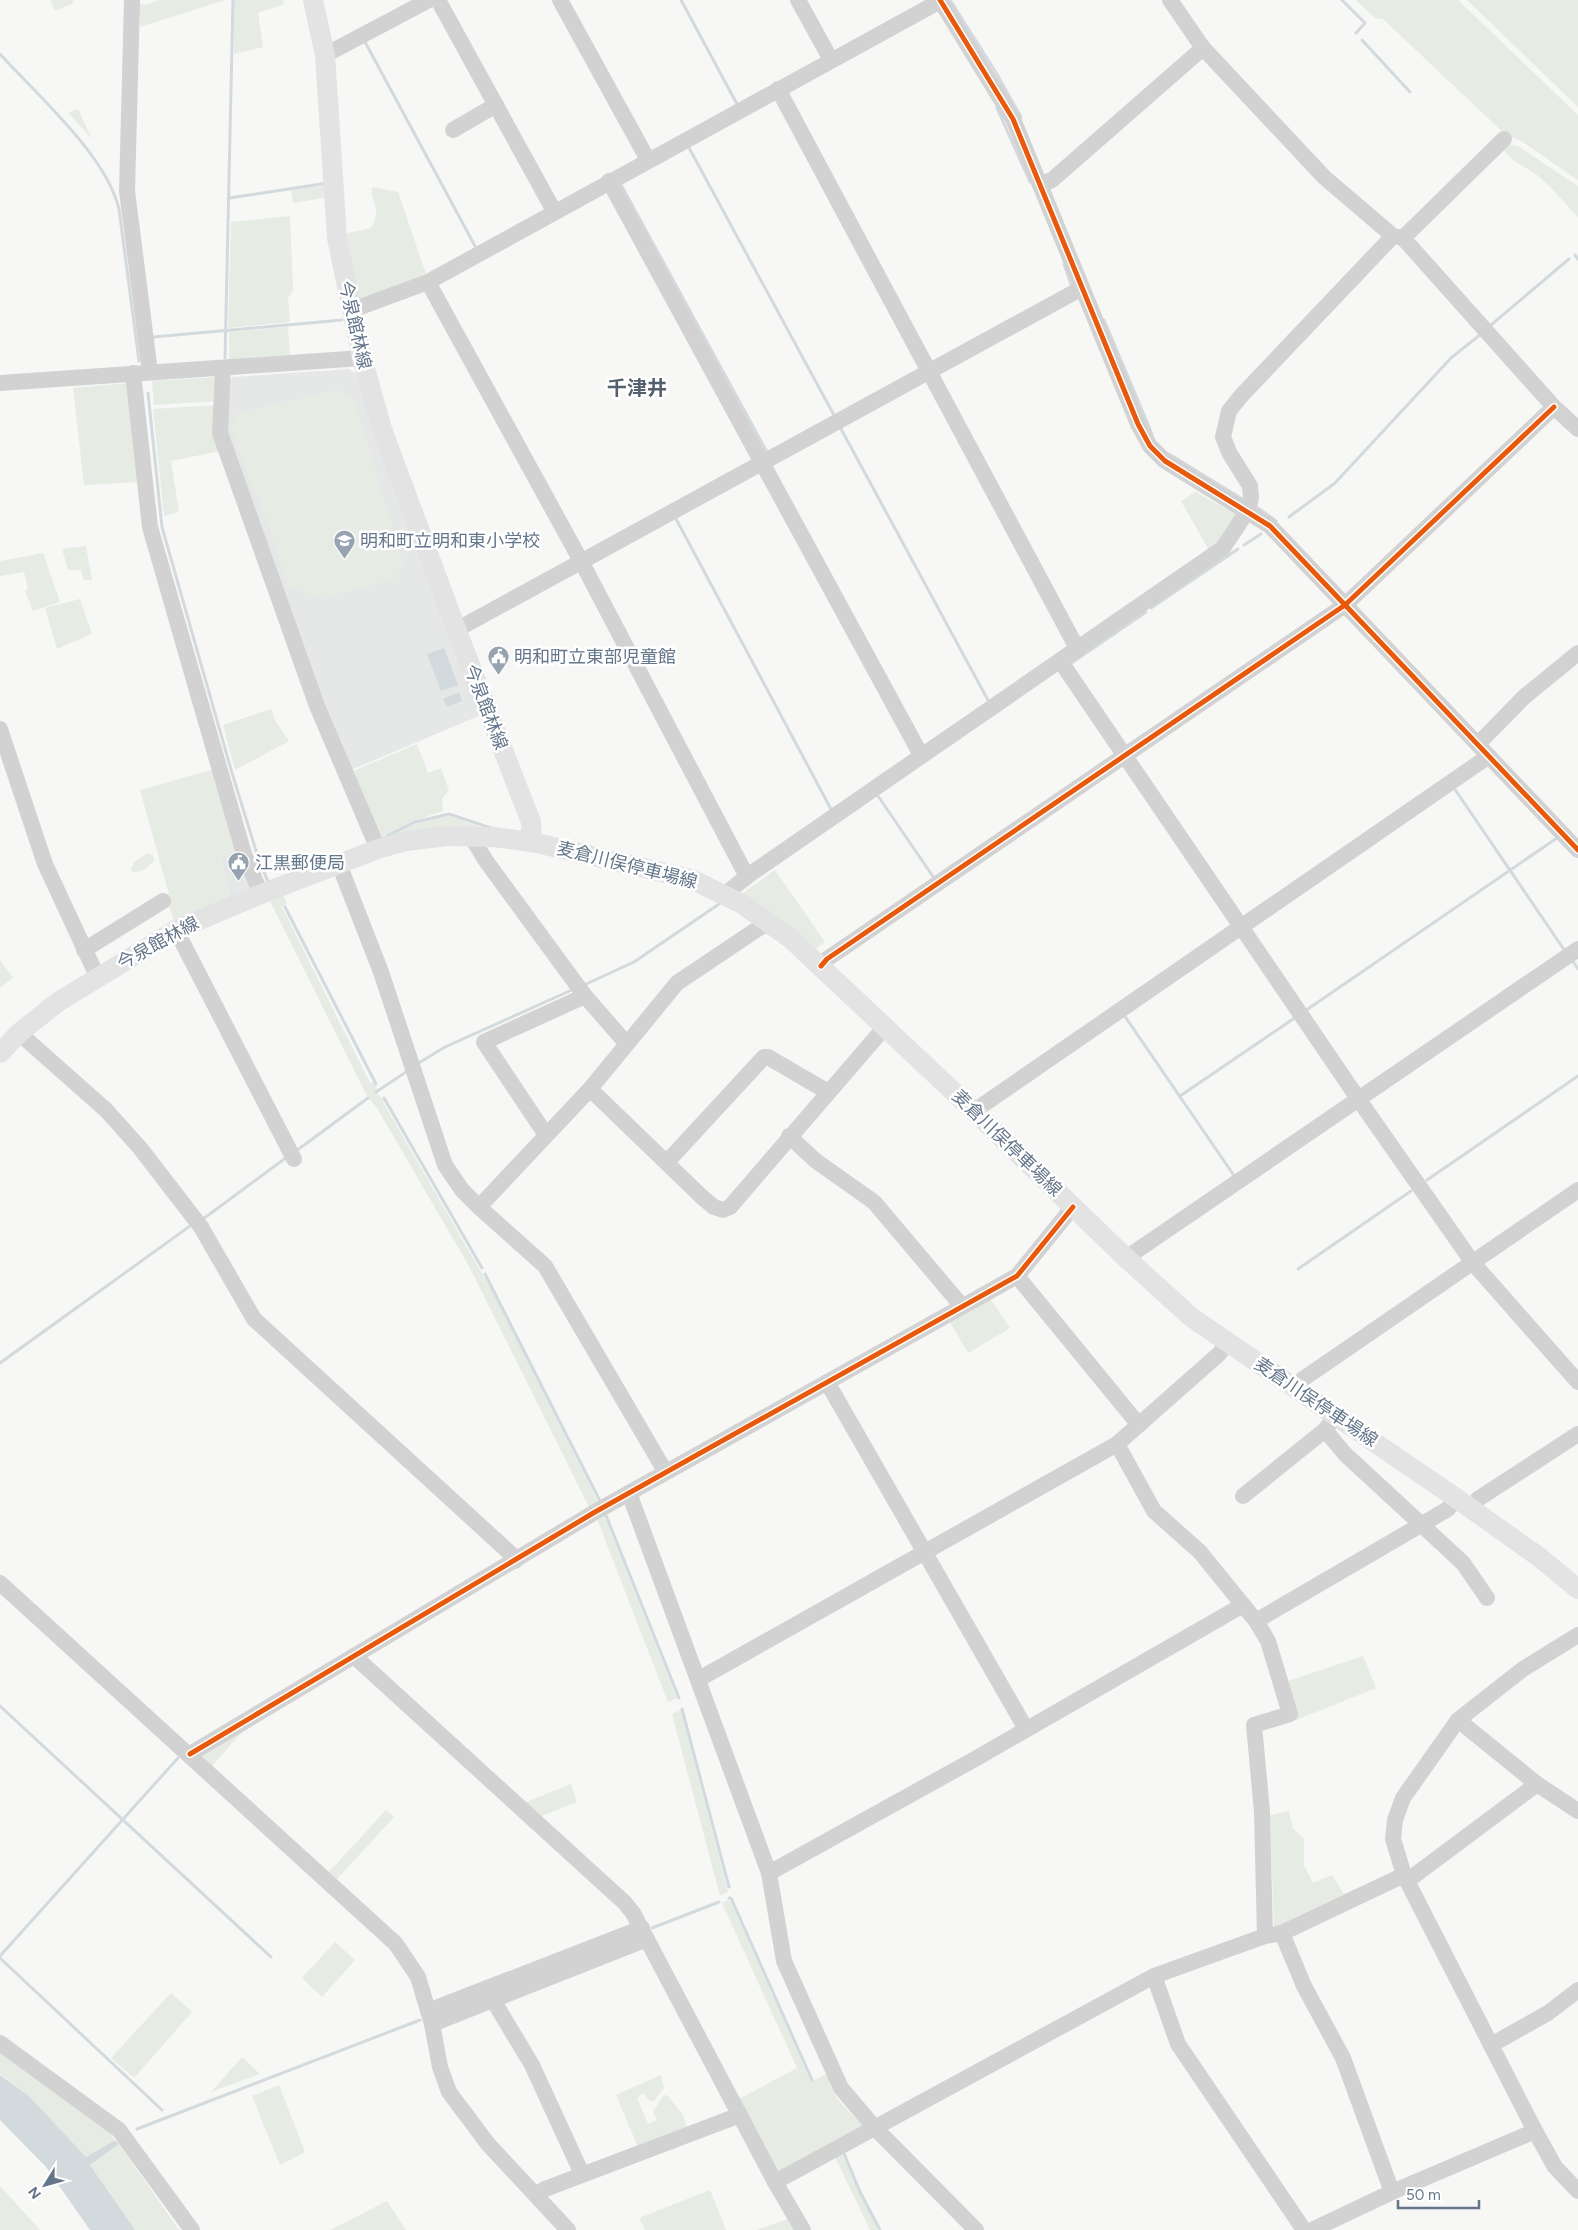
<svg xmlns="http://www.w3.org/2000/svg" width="1578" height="2230" font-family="Figtree,'Noto Sans JP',sans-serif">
	<rect width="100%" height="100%" fill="#f7f7f6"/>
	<g fill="#e6e7e7">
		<path d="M349 369 360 377 481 715 351 770 322 705 227 433 228 381 233 377Z"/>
		<path d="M239 852 254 888 230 897 220 857Z"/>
	</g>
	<g fill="#e6ebe4">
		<path d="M50 0H72L74 3 55 11Z"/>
		<path d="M159 0H225L140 27 139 4 147 5Z"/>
		<path d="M234 0H283L284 4 258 13 263 47 234 54Z"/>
		<path d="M1356 0H1458L1578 115V180L1521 141 1506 135 1383 19 1375 18Z"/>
		<path d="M1467 0H1578V107Z"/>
		<path d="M78 109 92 139 68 113Z"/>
		<path d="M1506 144 1518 146 1578 186V217C1564 203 1549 183 1533 172 1521 165 1510 160 1502 148Z"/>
		<path d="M328 185 329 197 293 203 291 190Z"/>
		<path d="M372 187 398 192 426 274 357 300 344 234 371 228C383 206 370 204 372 187Z"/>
		<path d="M290 216 293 291 288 298 290 322 228 328 231 222Z"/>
		<path d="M288 327 290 355 229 359V332Z"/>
		<path d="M218 377V401L154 405 152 381Z"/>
		<path d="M130 383 141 482 84 485 73 388Z"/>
		<path d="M337 389 354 398 404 566 394 579 323 599 289 587 258 495H254L231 428 237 413Z"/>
		<path d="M216 405 220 451 171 461 179 512 164 516 153 409Z"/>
		<path d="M1195 492 1236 514 1224 537 1209 550 1181 501Z"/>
		<path d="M86 546 92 580H84L81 570H68L62 549Z"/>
		<path d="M43 553 60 602 33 611 25 591 28 589 24 572 0 576V561Z"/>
		<path d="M80 599 92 634 57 649 45 608Z"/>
		<path d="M271 709 276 722 289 741 235 770 223 725Z"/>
		<path d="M417 744 428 773 441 768 449 790 442 799 443 811 416 820 383 837 433 817 450 816 491 831 381 840 351 772Z"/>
		<path d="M215 769 239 852 220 857 230 897 174 921 165 895 169 894 140 790Z"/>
		<path d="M148 853 153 855 154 861 145 869 134 873 131 870 134 862Z"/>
		<path d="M775 870 825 942 815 949 790 927 743 893Z"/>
		<path d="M282 894 287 903 282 907 370 1083 373 1082 377 1089 375 1091 384 1100 383 1102 503 1310 599 1504 590 1509 470 1268 377 1108 367 1096 269 899Z"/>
		<path d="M0 960 13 978 0 988Z"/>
		<path d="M989 1297 1010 1328 968 1353 948 1319Z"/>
		<path d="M604 1515 677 1698 668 1702 597 1519Z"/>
		<path d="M1363 1656 1376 1688 1296 1720 1285 1682Z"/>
		<path d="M681 1710 728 1892 720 1896 672 1714Z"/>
		<path d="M249 1724 212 1766 202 1756Z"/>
		<path d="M571 1784 577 1802 539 1817 524 1803Z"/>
		<path d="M386 1810 394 1817 337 1879 329 1872Z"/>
		<path d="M1289 1811 1293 1829 1304 1838V1865L1313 1883 1332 1875 1344 1894 1388 1874 1274 1929 1270 1815Z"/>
		<path d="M728 1900 731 1902 811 2082 829 2073C827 2094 850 2112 863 2126L779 2173 739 2099 797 2068 722 1903Z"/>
		<path d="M335 1942 355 1960 322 1997 302 1978Z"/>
		<path d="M171 1993 192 2012 134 2078 111 2058Z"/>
		<path d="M0 2046 95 2113 115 2140 86 2157 29 2096 0 2074Z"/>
		<path d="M242 2057 260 2074 211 2092Z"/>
		<path d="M661 2075 664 2088 653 2102 647 2099 644 2093 637 2098 648 2124 657 2120 653 2112 664 2095 668 2096 683 2115 687 2130 638 2147 616 2095Z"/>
		<path d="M279 2085 305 2152 280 2165 252 2096Z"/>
		<path d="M119 2144 179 2230H135L90 2165Z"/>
		<path d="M841 2152 878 2230H870L834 2155Z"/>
		<path d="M0 2186 40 2230H0Z"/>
		<path d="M710 2190 726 2230H645L639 2218Z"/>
		<path d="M387 2201 406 2230H330Z"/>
		<path d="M788 2219 795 2230H756Z"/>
	</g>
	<g fill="#d2dade">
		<path d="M444 648 458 685 441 691 427 654Z"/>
		<path d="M459 692 462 701 447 707 443 699Z"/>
		<path d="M189 1225 191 1227 0 1365V1361Z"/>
		<path d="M0 2075 29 2096 86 2157 115 2140 119 2144 90 2165 135 2230H90L46 2167 0 2120Z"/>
	</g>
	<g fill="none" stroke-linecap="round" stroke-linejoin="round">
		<g stroke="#d2dade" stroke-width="3">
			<path d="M681 0 737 104"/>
			<path d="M950 0 995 71 1021 117"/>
			<path d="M1342 0 1365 23 1356 33"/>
			<path d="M364 40 475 246"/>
			<path d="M1362 40 1410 92"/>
			<path d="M0 54C38 96 106 155 119 209L139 361"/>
			<path d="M997 108 1030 182"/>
			<path d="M688 146 835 417"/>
			<path d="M620 183 767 452"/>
			<path d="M229 198 328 183"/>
			<path d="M1575 255 1578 259"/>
			<path d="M1064 264 1072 287"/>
			<path d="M1104 320 1152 434"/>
			<path d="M1491 325 1569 259"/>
			<path d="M153 337 342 320"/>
			<path d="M225 358 233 0"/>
			<path d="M148 393 162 527 232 773 257 854 268 882"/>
			<path d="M840 427 989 702"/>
			<path d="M1169 454 1244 500"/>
			<path d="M1258 508 1276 521"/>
			<path d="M675 517 832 811"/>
			<path d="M1289 517 1335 483 1451 358 1481 334"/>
			<path d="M1244 545 1261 534"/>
			<path d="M1151 608 1238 549"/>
			<path d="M1070 664 1146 612"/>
			<path d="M1454 788 1565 951"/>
			<path d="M878 796 934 878"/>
			<path d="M387 836 415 822 449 814 491 828"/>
			<path d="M285 907 376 1084"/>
			<path d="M1572 960 1578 969"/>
			<path d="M584 985 634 962 722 902"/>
			<path d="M1305 1011 1557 838"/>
			<path d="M1124 1015 1235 1177"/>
			<path d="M417 1064 445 1047 574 989"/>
			<path d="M376 1092 409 1070"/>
			<path d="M1180 1096 1296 1017"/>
			<path d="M384 1098 482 1268"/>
			<path d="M296 1151 368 1098"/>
			<path d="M1427 1180 1578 1076"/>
			<path d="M203 1219 287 1157"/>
			<path d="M1298 1269 1411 1191"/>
			<path d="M485 1274 601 1503"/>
			<path d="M605 1513 679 1698"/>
			<path d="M0 1706 271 1957"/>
			<path d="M682 1709 729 1887"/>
			<path d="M729 1898H731L812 2080"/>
			<path d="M652 1928 719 1902"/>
			<path d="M0 1956 178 1758"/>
			<path d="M0 1958 162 2110"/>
			<path d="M137 2129 420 2020"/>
			<path d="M843 2151 860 2192 880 2230"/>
		</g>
		<g stroke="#d2d2d3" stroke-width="16">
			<path d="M132 0 127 191 150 372"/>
			<path d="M438 0 554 211"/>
			<path d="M560 0 648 160"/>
			<path d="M798 0 831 60"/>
			<path d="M940 0 1013 119 1138 424 1150 446 1165 461 1270 526 1578 850"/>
			<path d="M1170 0 1203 48 1324 177 1393 236 1403 238 1554 407 1578 429"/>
			<path d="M325 55 429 0"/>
			<path d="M778 89 1078 650"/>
			<path d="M453 130 496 105"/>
			<path d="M609 181 921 755"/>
			<path d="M1040 185 1052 180 1203 48"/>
			<path d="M1403 238 1504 139"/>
			<path d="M428 282 581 561 743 869 749 875"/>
			<path d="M352 310 428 282 942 0"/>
			<path d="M223 368 220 433 317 706 378 849"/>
			<path d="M133 373 150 527 244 854 261 894"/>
			<path d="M0 383 362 358"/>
			<path d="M456 630 1082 288"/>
			<path d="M1061 662 1359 1100 1473 1263 1578 1382"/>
			<path d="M0 729 45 864 98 978"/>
			<path d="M1478 744 1524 697 1578 653"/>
			<path d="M471 836 486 861 585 996 626 1043"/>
			<path d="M339 864 381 972 445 1165 462 1190 479 1207 545 1266 665 1471"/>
			<path d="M725 894 749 875 1223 548 1248 510 1251 498 1250 486 1230 454 1223 437 1229 411 1241 396 1393 236"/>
			<path d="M176 930 294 1159"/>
			<path d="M84 950 163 901"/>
			<path d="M821 966 827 959 1345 605 1554 407"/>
			<path d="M19 1033 106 1110 140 1148 201 1227 254 1319 511 1554 515 1561"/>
			<path d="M590 1089 703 1198 714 1207 723 1210 730 1207 885 1027"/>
			<path d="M974 1111 1489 756"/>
			<path d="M546 1135 484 1042 585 996"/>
			<path d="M789 1136 816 1161 874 1202 961 1305"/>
			<path d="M667 1162 764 1057H768L828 1092"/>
			<path d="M479 1207 590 1089 677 983 762 926 767 920"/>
			<path d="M1126 1258 1578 949"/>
			<path d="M1017 1276 1139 1425"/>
			<path d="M827 1382 1026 1729"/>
			<path d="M1295 1388 1303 1379 1578 1190"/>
			<path d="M1325 1430 1345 1454 1463 1563 1487 1598"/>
			<path d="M1117 1444 1154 1511 1200 1552 1256 1621 1448 1509 1456 1498"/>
			<path d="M629 1493 769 1873 784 1961 841 2088 875 2128 976 2230"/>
			<path d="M1243 1496 1325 1430 1331 1422"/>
			<path d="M1470 1508 1478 1499 1578 1434"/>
			<path d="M0 1583 396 1944 418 1977 432 2024 440 2067 449 2092 488 2144 568 2230"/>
			<path d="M1256 1621 1268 1641 1290 1714 1254 1725 1262 1812 1265 1936"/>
			<path d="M1578 1635 1523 1669 1458 1720 1403 1798 1395 1820 1393 1839 1404 1875 1535 2131 1555 2167 1578 2191"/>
			<path d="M354 1656 625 1903 633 1913 775 2182 803 2230"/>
			<path d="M699 1679 1117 1444 1219 1354 1228 1342"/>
			<path d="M1458 1720 1537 1784 1578 1811"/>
			<path d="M190 1754 595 1512 1017 1276 1073 1207"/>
			<path d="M769 1873 975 1759 1243 1605"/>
			<path d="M1407 1881 1537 1784"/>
			<path d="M1282 1933 1304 1986 1343 2058 1392 2192"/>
			<path d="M1154 1976 1178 2044 1304 2230"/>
			<path d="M493 2000 532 2065 582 2174"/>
			<path d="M428 2011 642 1928"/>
			<path d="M432 2024 647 1939"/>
			<path d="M0 2043 119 2130 192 2230"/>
			<path d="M1491 2045 1548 2013 1578 1990"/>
			<path d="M775 2182 1154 1976 1265 1936 1282 1933 1404 1875"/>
			<path d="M536 2195 545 2189 740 2115"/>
			<path d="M1312 2230 1392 2192 1535 2131"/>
		</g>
		<g stroke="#e3e3e4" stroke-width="20">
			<path d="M313 0 325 55 337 238 362 358 382 429 455 626 531 822 532 842"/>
			<path d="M0 1053 19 1033 58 1002 176 930 261 894 378 849 406 841 448 836 493 837 532 842 691 879 742 904 790 938 974 1111 1126 1258 1191 1317 1456 1498 1539 1557 1578 1589"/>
		</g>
		<defs>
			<g id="cycleway">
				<path d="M940 0 1013 119 1138 424 1150 446 1165 461 1270 526 1578 850"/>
				<path d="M821 966 827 959 1345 605 1554 407"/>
				<path d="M190 1754 595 1512 1017 1276 1073 1207"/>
			</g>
		</defs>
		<use href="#cycleway" stroke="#fff" stroke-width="8"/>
		<use href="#cycleway" stroke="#e8590c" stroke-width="5"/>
	</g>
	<defs>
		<symbol id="school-pin" viewBox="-11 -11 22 30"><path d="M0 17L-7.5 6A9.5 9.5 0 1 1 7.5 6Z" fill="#97a3b0" stroke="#fff"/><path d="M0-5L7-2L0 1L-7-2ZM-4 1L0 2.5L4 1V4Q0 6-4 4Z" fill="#fff"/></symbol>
		<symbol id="civic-pin" viewBox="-11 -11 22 30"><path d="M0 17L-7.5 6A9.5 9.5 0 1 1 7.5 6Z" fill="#97a3b0" stroke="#fff"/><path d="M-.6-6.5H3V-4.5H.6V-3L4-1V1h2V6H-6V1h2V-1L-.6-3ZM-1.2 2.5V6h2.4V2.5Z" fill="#fff"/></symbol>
	</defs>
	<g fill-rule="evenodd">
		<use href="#school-pin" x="332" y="528" width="25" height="34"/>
		<use href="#civic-pin" x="486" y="644" width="25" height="34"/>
		<use href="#civic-pin" x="226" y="850" width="25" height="34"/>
	</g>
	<g text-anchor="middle" stroke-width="5" stroke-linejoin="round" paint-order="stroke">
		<g font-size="18" fill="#64768a" stroke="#fff">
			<text transform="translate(355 325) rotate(77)" y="6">今泉館林線</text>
			<text transform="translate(486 707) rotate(69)" y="6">今泉館林線</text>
			<text transform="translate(627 865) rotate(14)" y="6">麦倉川俣停車場線</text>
			<text transform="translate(158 943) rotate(-29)" y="6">今泉館林線</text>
			<text transform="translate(1007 1143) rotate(44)" y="6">麦倉川俣停車場線</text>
			<text transform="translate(1316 1402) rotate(34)" y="6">麦倉川俣停車場線</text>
		</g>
		<g font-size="18" fill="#64768a" stroke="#fff" text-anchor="start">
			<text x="360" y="547">明和町立明和東小学校</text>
			<text x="514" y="663">明和町立東部児童館</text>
			<text x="255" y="869">江黒郵便局</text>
		</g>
		<g font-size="20" font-weight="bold" fill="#53606e" stroke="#fff">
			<text x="637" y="395">千津井</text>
		</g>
	</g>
	<g transform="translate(45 2185) rotate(233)" stroke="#ffffff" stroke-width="4" paint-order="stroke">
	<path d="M0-4L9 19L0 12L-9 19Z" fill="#64768a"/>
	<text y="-8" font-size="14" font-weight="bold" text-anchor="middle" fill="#64768a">N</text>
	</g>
	<path d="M1398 2200v8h81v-8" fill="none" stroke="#64768a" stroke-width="2.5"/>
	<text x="1406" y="2200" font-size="15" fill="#64768a" stroke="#ffffff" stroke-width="4" paint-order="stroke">50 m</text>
</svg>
